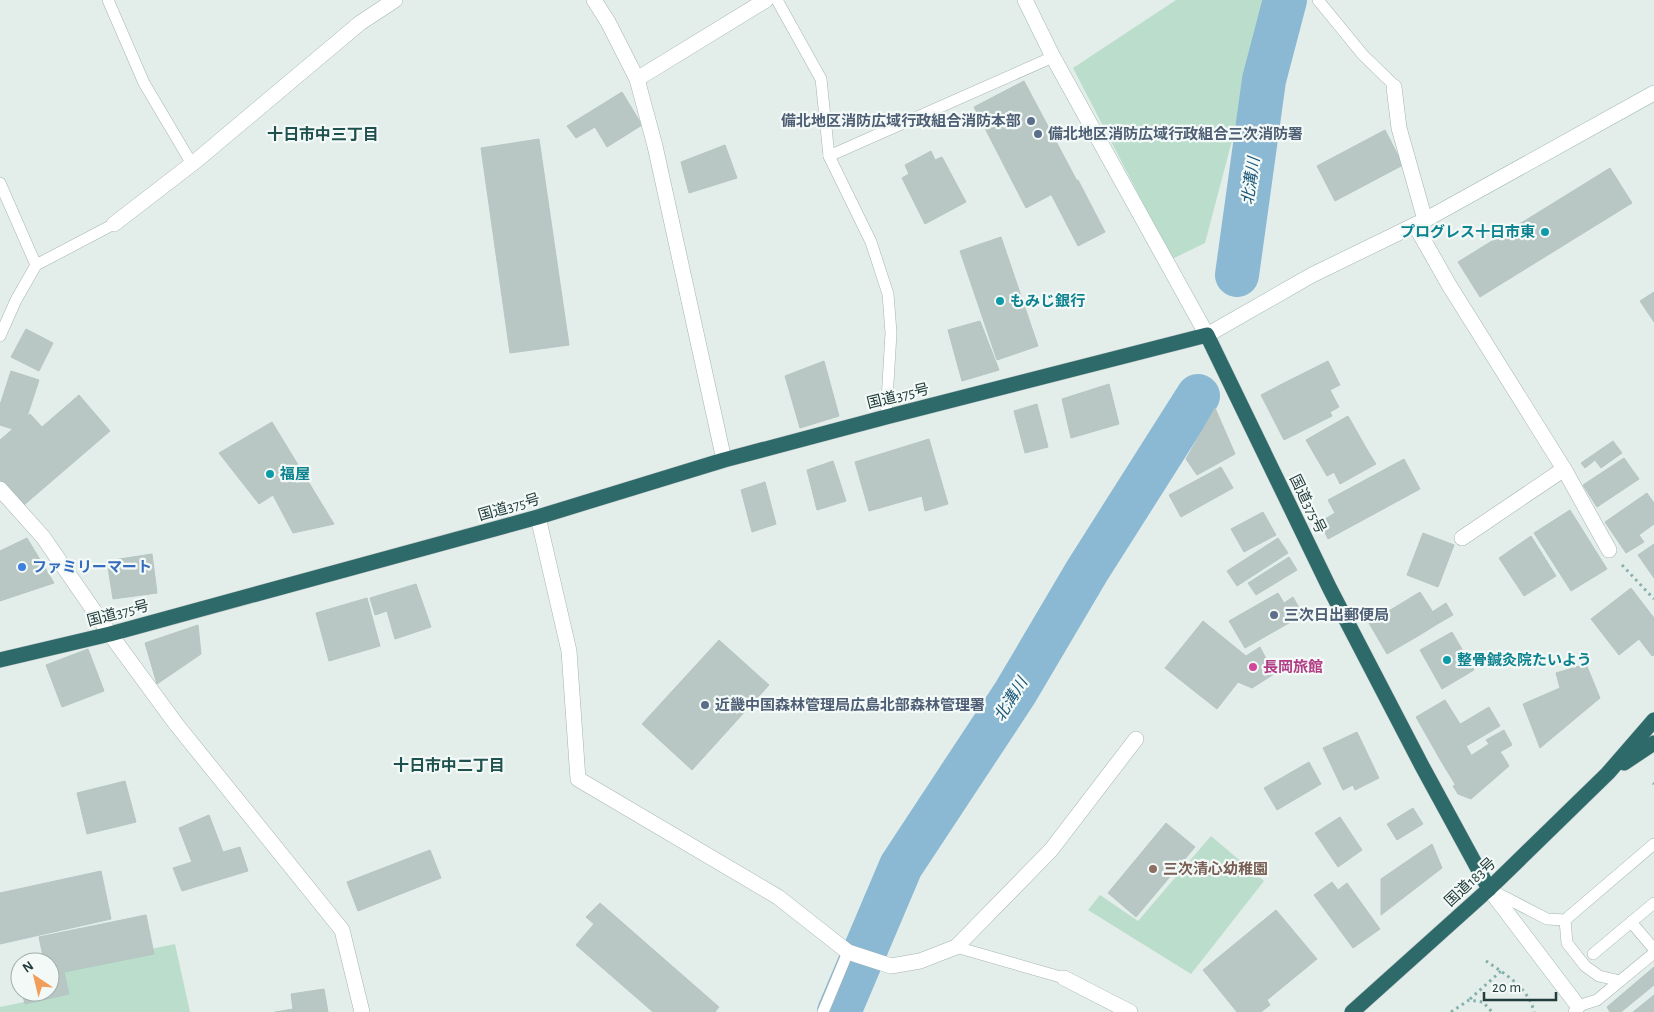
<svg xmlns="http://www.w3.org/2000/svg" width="1654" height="1012" font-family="'Alegreya Sans','Noto Sans JP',sans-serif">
	<rect width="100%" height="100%" fill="#e3edea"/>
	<g fill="#bbdecc">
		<path d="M1176 0H1269L1205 243 1172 259 1073 68Z"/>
		<path d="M1211 836 1264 881 1191 974 1088 910 1100 895 1138 921Z"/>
		<path d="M175 944 190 1012H0V1007L63 994 58 968Z"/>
	</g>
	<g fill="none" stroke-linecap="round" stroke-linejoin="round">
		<g stroke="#8bb8d2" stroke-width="44">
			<path d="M1237 275 1264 80 1285 0"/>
			<path d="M839 1012 901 866 1015 693 1087 571 1198 396"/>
		</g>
	</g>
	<g fill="#b8c7c4" stroke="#b5c6c3">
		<path d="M1024 81 1077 181 1026 208 974 107Z"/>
		<path d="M622 92 642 125 607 147 595 127 576 138 567 126Z"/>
		<path d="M1385 130 1403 165 1335 201 1317 166Z"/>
		<path d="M539 139 569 345 510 353 481 148Z"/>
		<path d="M725 145 737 178 689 193 681 162Z"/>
		<path d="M931 151 935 160 942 157 966 202 925 224 902 178 909 174 905 165Z"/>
		<path d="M1610 168 1632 203 1480 297 1458 262Z"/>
		<path d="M1078 180 1105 232 1078 246 1051 194Z"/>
		<path d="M1001 237 1038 346 997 360 960 251Z"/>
		<path d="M1654 292V322L1640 301Z"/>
		<path d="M980 321 999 370 962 381 948 330Z"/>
		<path d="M26 329 53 343 39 371 11 357Z"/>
		<path d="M824 361 839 416 800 428 785 376Z"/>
		<path d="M1328 361 1340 385 1294 408 1282 384Z"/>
		<path d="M11 371 39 380 22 432 0 425V405Z"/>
		<path d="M1109 384 1119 424 1071 438 1062 399Z"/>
		<path d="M1282 384 1294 408 1330 390 1339 407 1330 412 1332 416 1284 440 1261 395Z"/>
		<path d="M79 395 110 431 17 511 0 491V440L30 414 42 427Z"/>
		<path d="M1037 404 1048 447 1025 453 1014 411Z"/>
		<path d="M1215 408 1235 454 1197 475 1186 459Z"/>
		<path d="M1348 416 1369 453 1327 476 1306 440Z"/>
		<path d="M272 422 334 524 293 533 273 495 259 504 219 453Z"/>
		<path d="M929 439 948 504 925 511 922 496 869 511 855 462Z"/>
		<path d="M1613 441 1622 453 1601 468 1595 460 1585 468 1581 463Z"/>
		<path d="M1369 453 1376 464 1340 484 1334 472Z"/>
		<path d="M1624 458 1639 479 1597 507 1583 485Z"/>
		<path d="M1404 459 1420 489 1328 539 1320 522 1335 513 1328 500Z"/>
		<path d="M833 461 846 501 817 510 807 470Z"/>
		<path d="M1221 467 1233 488 1181 517 1169 495Z"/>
		<path d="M765 482 776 524 752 532 741 490Z"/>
		<path d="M1647 493 1654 503V524L1639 535 1644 542 1626 553 1605 522Z"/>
		<path d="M1570 510 1607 569 1571 591 1534 533Z"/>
		<path d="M1263 512 1276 535 1244 552 1231 529Z"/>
		<path d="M1423 533 1454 545 1438 587 1407 575Z"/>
		<path d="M1531 536 1556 576 1524 596 1499 558Z"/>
		<path d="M27 538 54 583 0 601V551Z"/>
		<path d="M1278 538 1288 553 1237 586 1227 571Z"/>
		<path d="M1654 544V578L1638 555Z"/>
		<path d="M152 554 157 593 113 599 107 561Z"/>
		<path d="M1289 557 1297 570 1256 595 1248 583Z"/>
		<path d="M416 584 431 627 395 639 387 611 375 615 370 598Z"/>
		<path d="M1631 588 1654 618V655L1652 656 1639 639 1619 655 1591 619Z"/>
		<path d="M1420 592 1431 609 1410 622 1418 636 1387 654 1369 623Z"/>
		<path d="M1278 593 1284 603 1293 597 1303 615 1245 648 1229 621Z"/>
		<path d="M367 598 380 646 329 661 316 613Z"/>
		<path d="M1446 603 1453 615 1439 623 1432 612Z"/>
		<path d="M1431 609 1439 623 1418 636 1410 622Z"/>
		<path d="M1203 621 1246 656 1260 647 1274 674 1252 688 1238 682 1217 709 1165 668Z"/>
		<path d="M198 625 201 654 157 684 145 643Z"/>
		<path d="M1452 632 1474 670 1442 689 1420 650Z"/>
		<path d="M719 640 769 685 692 770 642 724Z"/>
		<path d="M88 649 104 691 62 707 46 665Z"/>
		<path d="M1586 664 1600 698 1540 748 1523 704 1560 688 1556 673Z"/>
		<path d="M1445 700 1460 724 1452 729 1463 748 1441 761 1416 717Z"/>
		<path d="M1489 707 1500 726 1463 748 1452 729Z"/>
		<path d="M1504 730 1512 745 1500 752 1503 756 1480 770 1472 755 1489 744 1486 740Z"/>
		<path d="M1357 732 1379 778 1355 790 1353 785 1343 790 1323 748Z"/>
		<path d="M1466 746 1480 770 1455 784 1441 761Z"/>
		<path d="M1503 756 1509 766 1471 799 1458 794 1453 786Z"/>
		<path d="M1309 762 1321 784 1277 810 1264 788Z"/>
		<path d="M125 781 136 822 87 834 77 793Z"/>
		<path d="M1413 808 1423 824 1397 840 1387 824Z"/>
		<path d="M209 815 223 852 240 847 248 871 182 891 173 868 192 862 179 828Z"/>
		<path d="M1340 817 1362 850 1338 867 1315 833Z"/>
		<path d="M1166 823 1195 847 1136 917 1108 893Z"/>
		<path d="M1432 844 1442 868 1381 915V879Z"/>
		<path d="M430 850 441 878 358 911 347 882Z"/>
		<path d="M101 871 111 919 0 944V893Z"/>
		<path d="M1332 882 1338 890 1347 883 1380 929 1353 948 1314 895Z"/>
		<path d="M600 903 719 1007 715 1012H653L576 945 594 924 586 917Z"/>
		<path d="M1276 910 1317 959 1267 1000 1270 1005 1261 1012H1237L1203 970Z"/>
		<path d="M146 915 154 954 64 972 69 994 25 1004 22 992H50V962H40L44 961 39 937Z"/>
		<path d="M1654 967V985L1621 1012H1610L1607 1007Z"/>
		<path d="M324 989 328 1012H275L293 1009 291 994Z"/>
		<path d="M1654 995V1012H1633Z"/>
	</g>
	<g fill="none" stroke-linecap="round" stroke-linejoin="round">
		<defs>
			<g id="lane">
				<path d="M108 0 144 83 192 164"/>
				<path d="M777 0 821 79 829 156 871 242 888 294 891 333 886 417"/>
				<path d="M1318 0 1363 55 1393 84 1394 87"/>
				<path d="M829 156 1053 57"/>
				<path d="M0 183 36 265"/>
				<path d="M0 336 16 300 36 265 114 224"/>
				<path d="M1491 890 1547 919 1565 920 1654 844"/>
				<path d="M1565 920 1567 943 1585 966 1599 976 1620 981"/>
				<path d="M1631 922 1654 949"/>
				<path d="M956 947 1064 978"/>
				<path d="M1593 954 1654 903"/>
				<path d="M823 1012 848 952"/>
				<path d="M1574 1012 1578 1006 1597 1000 1654 953"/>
			</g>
			<g id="street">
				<path d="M594 0 608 22 637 79 655 146 724 460"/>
				<path d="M637 79 766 0"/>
				<path d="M1394 87 1399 128 1425 220"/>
				<path d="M114 224 197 160 360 23 395 0"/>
				<path d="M1415 225 1449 285 1564 469 1609 550"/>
				<path d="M0 489 43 537 110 634 176 724 342 930 362 1012"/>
				<path d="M538 517 569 651 578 779 778 897 848 952 891 966 920 961 956 947 1051 850 1136 739"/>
				<path d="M1462 538 1564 469"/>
				<path d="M1064 978 1130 1012"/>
			</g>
			<g id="secondary">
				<path d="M1025 0 1053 57 1207 335 1312 275 1425 220 1654 93"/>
				<path d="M1489 889 1578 1006"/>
			</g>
			<g id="highway">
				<path d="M0 660 110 634 538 517 724 460 886 417 1207 335 1330 589 1422 766 1489 889"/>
				<path d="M1624 763 1654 743"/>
				<path d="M1352 1012 1489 889 1608 773 1654 720"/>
			</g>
		</defs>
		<use href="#lane" stroke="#a5b5b2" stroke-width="12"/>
		<use href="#street" stroke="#a5b5b2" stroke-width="16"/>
		<use href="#secondary" stroke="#a1b8b5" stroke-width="16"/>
		<use href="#highway" stroke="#c1c9c8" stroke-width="16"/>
		<g stroke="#83b0ab" stroke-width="3" stroke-dasharray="2.5 4" stroke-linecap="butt">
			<path d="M1622 565 1654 599"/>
			<path d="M1653 783 1654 784"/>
			<path d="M1486 961C1505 974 1529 988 1534 1012"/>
			<path d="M1470 999 1501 971"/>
			<path d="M1451 1012 1469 1000 1483 1002 1492 1012"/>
		</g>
		<use href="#lane" stroke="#fff" stroke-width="11"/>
		<use href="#street" stroke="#fff" stroke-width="15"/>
		<use href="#secondary" stroke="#fff" stroke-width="15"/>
		<use href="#highway" stroke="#2e6a6a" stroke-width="15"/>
	</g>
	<g fill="#5c6f8a" stroke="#f3f9f7" stroke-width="2">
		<circle cx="1031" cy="121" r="5"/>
		<circle cx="1038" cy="134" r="5"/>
		<circle cx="1274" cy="615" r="5"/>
		<circle cx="705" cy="705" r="5"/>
	</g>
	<g fill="#0f9aa8" stroke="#f3f9f7" stroke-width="2">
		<circle cx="1545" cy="232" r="5"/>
		<circle cx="1000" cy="301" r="5"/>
		<circle cx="270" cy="474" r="5"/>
		<circle cx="1447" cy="660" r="5"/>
	</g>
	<circle fill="#3f7fe0" stroke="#f3f9f7" stroke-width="2" cx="22" cy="567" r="5"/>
	<circle fill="#d1479c" stroke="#f3f9f7" stroke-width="2" cx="1253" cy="667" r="5"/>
	<circle fill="#8d6e63" stroke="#f3f9f7" stroke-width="2" cx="1153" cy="869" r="5"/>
	<g text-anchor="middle" stroke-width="4.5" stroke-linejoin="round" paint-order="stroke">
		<g font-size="15" font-weight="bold" fill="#4e5e75" stroke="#f3f9f7" text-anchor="start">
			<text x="1021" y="126" text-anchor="end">備北地区消防広域行政組合消防本部</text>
			<text x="1048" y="139">備北地区消防広域行政組合三次消防署</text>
			<text x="1284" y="620">三次日出郵便局</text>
			<text x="715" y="710">近畿中国森林管理局広島北部森林管理署</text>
		</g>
		<g font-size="15" font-weight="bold" fill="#0d838f" stroke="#f3f9f7" text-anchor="start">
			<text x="1535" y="237" text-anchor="end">プログレス十日市東</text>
			<text x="1010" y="306">もみじ銀行</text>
			<text x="280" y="479">福屋</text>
			<text x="1457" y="665">整骨鍼灸院たいよう</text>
		</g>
		<g font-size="15" fill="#223e3c" stroke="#f3f9f7">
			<text transform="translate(898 396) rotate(-14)" y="5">国道375号</text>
			<text transform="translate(1308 504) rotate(64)" y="5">国道375号</text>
			<text transform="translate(509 507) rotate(-16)" y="5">国道375号</text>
			<text transform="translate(118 613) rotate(-15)" y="5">国道375号</text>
			<text transform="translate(1470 882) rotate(-43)" y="5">国道183号</text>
		</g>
		<g font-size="15" font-weight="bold" fill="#366cbe" stroke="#f3f9f7" text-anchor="start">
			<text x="32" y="572">ファミリーマート</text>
		</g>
		<g font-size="15" font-weight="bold" fill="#b23c85" stroke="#f3f9f7" text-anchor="start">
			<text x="1263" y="672">長岡旅館</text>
		</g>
		<g font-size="15" font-weight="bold" fill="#785e54" stroke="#f3f9f7" text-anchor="start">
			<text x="1163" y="874">三次清心幼稚園</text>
		</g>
		<g font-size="16" font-weight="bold" fill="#1e504e" stroke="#f3f9f7">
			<text x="323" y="140">十日市中三丁目</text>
			<text x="449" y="771">十日市中二丁目</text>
		</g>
		<g font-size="16" font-style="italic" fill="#1c587a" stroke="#f3f9f7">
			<text transform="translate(1250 181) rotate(-82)" y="6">北溝川</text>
			<text transform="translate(1010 699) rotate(-58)" y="6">北溝川</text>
		</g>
	</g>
	<g transform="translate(35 977) rotate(325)"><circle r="24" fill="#f3f9f7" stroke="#9faeac"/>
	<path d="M0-4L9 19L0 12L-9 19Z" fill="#f29e5b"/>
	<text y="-8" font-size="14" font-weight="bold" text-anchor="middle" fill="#223e3c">N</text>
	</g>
	<path d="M1484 992v8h72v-8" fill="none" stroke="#223e3c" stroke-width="2.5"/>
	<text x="1492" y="992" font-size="15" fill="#223e3c" stroke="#f3f9f7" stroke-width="4" paint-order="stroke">20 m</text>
</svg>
